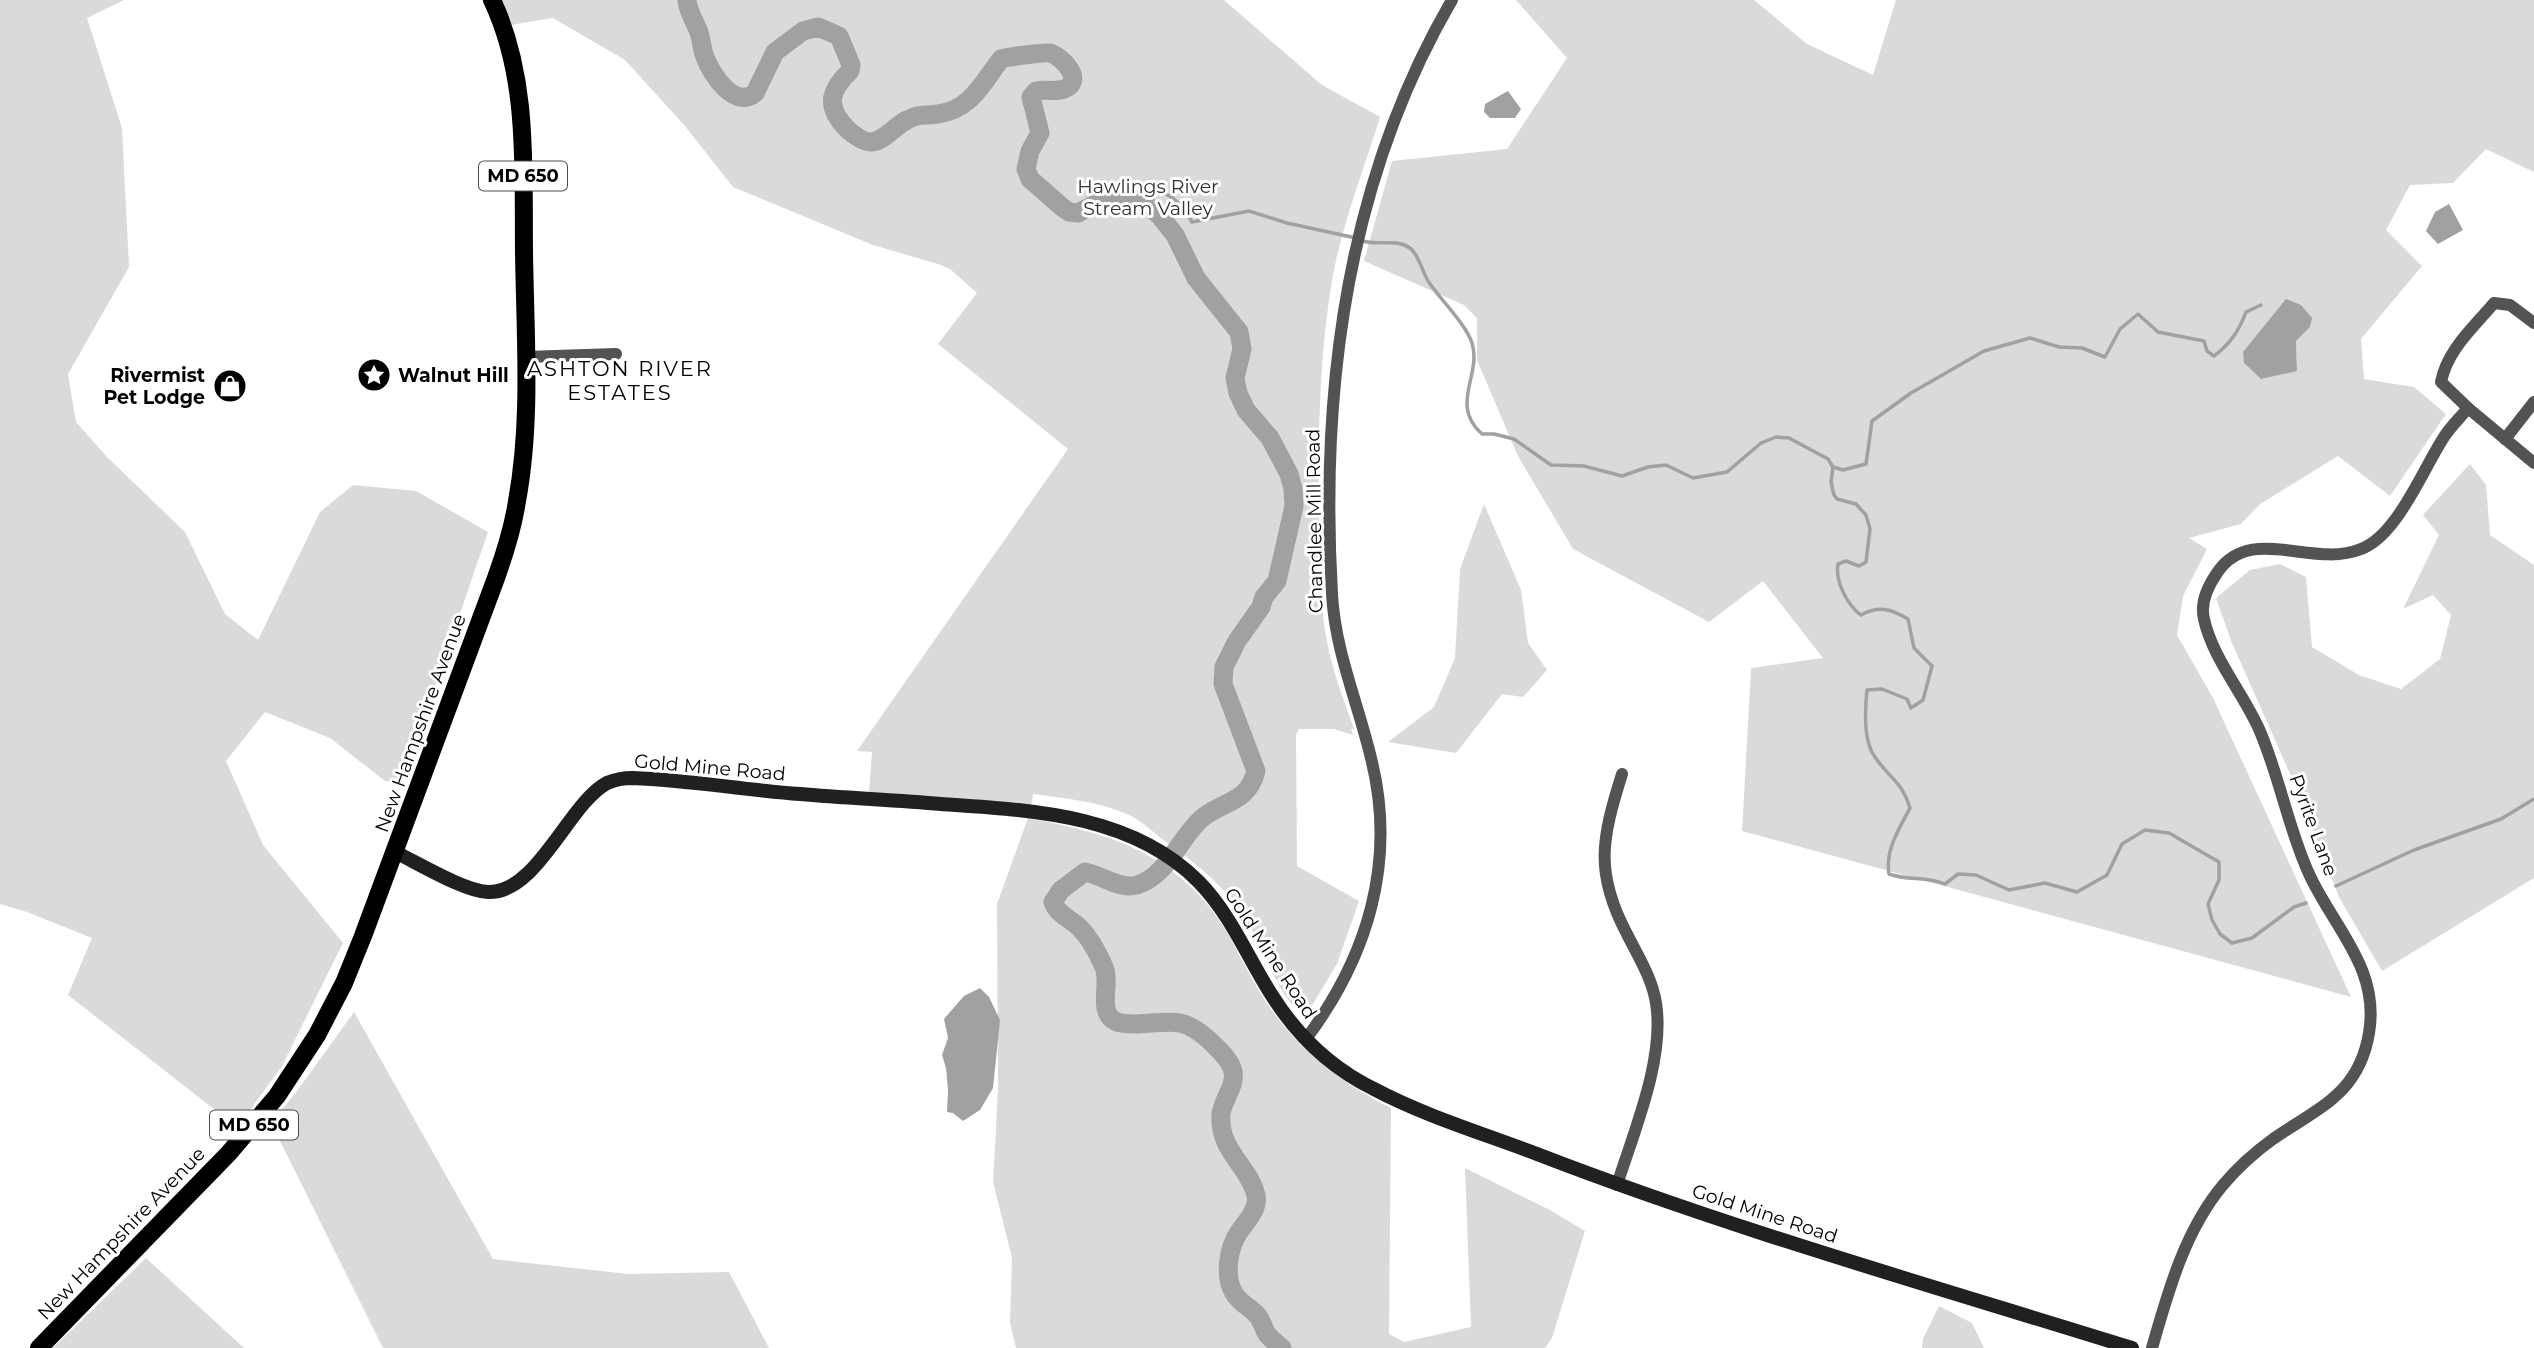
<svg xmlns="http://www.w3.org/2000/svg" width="2534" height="1348" font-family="Montserrat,sans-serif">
	<rect width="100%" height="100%" fill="#fff"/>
	<g fill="#dadada" fill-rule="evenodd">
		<path d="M0 0H124L87 18 122 128 129 267 68 374 76 422 107 457 185 532 225 614 258 640 320 512 353 485 416 491 488 532 402 782 385 781 330 738 265 712 226 761 263 845 343 943 282 1066 247 1114 219 1113 68 995 92 938 27 912 0 904Z"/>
		<path d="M499 0H1224L1322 85 1380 117C1364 169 1343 222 1333 275 1319 354 1318 435 1319 514 1320 557 1319 600 1327 642 1333 672 1344 700 1354 729H1351L1353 735 1334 729H1299L1296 735 1297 866 1359 901 1337 964 1305 1017C1277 996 1267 955 1249 925 1225 885 1200 867 1162 839 1150 829 1138 818 1122 812 1094 801 1063 798 1033 794L1031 806 869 793 872 752 857 751 1068 449 938 344 977 293 950 269 938 264 873 245 733 187 685 126 625 60 553 18 510 25Z"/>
		<path d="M1516 0H1754L1807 44 1873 75 1896 0H2534V172L2486 149 2453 183 2410 185 2386 230 2422 266 2361 339 2364 379 2414 387 2446 414 2390 496 2338 456 2260 504 2241 524 2189 538 2207 549 2183 596 2177 635 2213 698 2351 997 1742 831 1751 668 1823 658 1763 581 1709 622 1573 549 1518 456 1477 360V318L1464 305 1364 261 1392 161 1507 149 1567 58ZM2310 327 2296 341 2297 370 2261 379 2244 363Z"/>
		<path d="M2470 464 2486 485 2490 535 2534 565V878L2382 971 2339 897 2303 803 2232 643 2216 598 2250 570 2280 564 2306 577 2312 647 2359 675 2401 689 2440 659 2451 615 2433 595 2403 609 2439 535 2423 515Z"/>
		<path d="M1484 504 1521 590 1528 643 1547 670 1523 697 1502 694 1456 753 1388 742 1434 707 1455 658 1460 569Z"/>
		<path d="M1028 818C1072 827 1115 835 1154 859 1179 874 1203 896 1219 920 1240 951 1253 987 1276 1016 1307 1057 1346 1085 1391 1108L1389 1334 1404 1342 1471 1327 1465 1168 1550 1210 1585 1231 1552 1338 1545 1348H1016L1010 1323 1012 1258 993 1182 998 1091 997 904Z"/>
		<path d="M354 1012 493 1259 628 1274 729 1272 769 1348H383L271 1123 297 1091Z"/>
		<path d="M146 1258 244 1348H53Z"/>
		<path d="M1939 1306 1972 1323 1984 1348H1922L1923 1339Z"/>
	</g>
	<g fill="#a1a1a1">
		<path d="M1508 91 1521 109 1515 118H1490L1484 112 1485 104Z"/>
		<path d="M2449 204 2463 230 2438 244 2426 231 2435 212Z"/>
		<path d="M2286 299 2301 305 2312 318 2310 327 2296 341 2297 371 2261 379 2244 363 2243 352Z"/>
		<path d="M980 988 989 997 1000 1020 993 1088 980 1110 963 1121 953 1113 947 1112 948 1090 946 1068 942 1055 948 1038 944 1019 964 996Z"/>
	</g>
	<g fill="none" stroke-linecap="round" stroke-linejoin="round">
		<g stroke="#a1a1a1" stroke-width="3.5">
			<path d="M1128 196C1162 188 1174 191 1192 222L1249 211 1287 223 1356 238"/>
			<path d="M1363 241C1379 246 1395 238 1410 248 1419 255 1422 271 1428 281 1439 298 1466 324 1472 343 1482 375 1449 405 1482 434H1494L1514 439 1551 465 1584 466 1622 476 1648 467 1666 465 1693 478 1727 472 1761 443 1776 437 1789 438 1828 459 1833 467 1831 482 1834 495 1837 499 1856 504 1866 515 1870 529 1866 562 1859 566 1846 561 1838 564C1835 581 1847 605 1861 615 1879 605 1891 609 1908 619L1914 648 1932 666 1923 700 1911 708 1907 699 1882 689 1867 690C1865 709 1863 737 1873 754 1887 777 1901 779 1910 808 1899 829 1885 850 1889 874 1908 881 1926 876 1945 884L1958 874 1976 875 2009 890 2045 883 2077 892 2107 875 2122 844 2145 830 2169 833 2219 862V880L2208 904 2212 920 2220 934 2232 943 2252 938 2294 907 2306 903"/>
			<path d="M1833 467 1843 470 1866 464 1872 421 1911 393 1984 351 2030 338 2059 347 2082 348 2105 357 2120 329 2138 314 2158 332 2204 341 2207 351 2214 356C2230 344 2239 331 2246 312L2261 305"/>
			<path d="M2336 886 2414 850 2501 819 2534 799"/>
		</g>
		<path stroke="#a1a1a1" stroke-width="19" d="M687 0C688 14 697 23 700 36 702 43 702 50 705 57 711 74 735 110 755 93L775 52 803 31 818 27 839 36 851 65 850 71C828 92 826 108 848 130 854 135 863 142 871 142 883 142 896 125 907 120 920 113 925 116 938 114 971 110 983 82 1001 59 1005 57 1047 52 1050 53 1063 57 1085 81 1064 89 1056 92 1045 89 1036 91L1031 97 1040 133 1030 151 1026 169 1030 179 1062 207 1069 212 1078 213 1101 201 1128 196 1145 203 1160 216 1175 235 1196 278 1239 332 1242 349 1235 378 1238 393 1246 410 1270 438 1289 474 1293 489 1294 506 1277 581 1264 597 1261 607 1237 641 1224 667 1223 684 1256 771C1248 804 1221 801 1201 819 1179 839 1167 876 1137 885 1120 890 1102 875 1085 872L1061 890 1053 902C1057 914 1069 918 1079 927 1090 938 1098 953 1104 967 1111 983 1097 1012 1115 1021 1120 1024 1129 1024 1136 1024 1170 1023 1181 1015 1209 1040 1217 1048 1228 1057 1232 1068 1238 1084 1223 1098 1221 1114 1218 1150 1249 1166 1256 1195 1259 1209 1246 1222 1239 1232 1228 1248 1224 1277 1234 1293 1239 1303 1250 1307 1257 1315 1262 1320 1263 1328 1267 1334 1271 1339 1277 1344 1282 1348"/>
		<g stroke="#535353" stroke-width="12">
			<path d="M2534 323 2510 305 2494 303C2474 327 2447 350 2441 382L2468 408 2534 463"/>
			<path d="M525 357 616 354"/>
			<path d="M2505 439 2534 402"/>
			<path d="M1306 1039C1368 956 1397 861 1371 758 1358 703 1335 651 1332 594 1320 390 1347 180 1452 0"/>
			<path d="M1617 1185C1634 1131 1665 1059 1656 1003 1652 978 1638 956 1627 934 1594 872 1602 838 1622 774"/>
			<path d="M2152 1348C2168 1292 2185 1230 2223 1185 2238 1167 2255 1152 2273 1139 2318 1108 2359 1094 2369 1033 2380 969 2335 929 2310 876 2288 829 2280 777 2259 729 2243 693 2212 657 2204 619 2200 603 2208 586 2217 573 2250 523 2312 569 2361 549 2397 536 2423 469 2444 437 2451 426 2460 418 2468 408"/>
		</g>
		<path stroke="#202020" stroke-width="14" d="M395 852C418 863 464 891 488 892 537 894 569 803 607 783 616 779 624 778 633 778 689 780 744 790 800 794 847 798 894 800 941 804 1030 810 1132 814 1199 882 1231 915 1247 956 1271 994 1296 1034 1331 1068 1374 1089 1425 1116 1482 1133 1537 1154 1731 1229 1933 1286 2132 1348"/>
		<path stroke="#000" stroke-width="18" d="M39 1348 229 1153 277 1096 317 1035 344 983 363 936 496 578C505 553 513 528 517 501 532 420 525 334 524 251 523 167 529 78 492 0"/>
	</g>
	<defs>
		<symbol id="sight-disc" viewBox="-11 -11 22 22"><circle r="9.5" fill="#000" stroke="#fff"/><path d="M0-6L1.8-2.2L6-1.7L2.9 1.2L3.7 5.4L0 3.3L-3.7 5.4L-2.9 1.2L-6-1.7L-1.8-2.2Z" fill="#fff"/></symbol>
		<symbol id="shop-disc" viewBox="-11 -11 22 22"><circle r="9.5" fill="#000" stroke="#fff"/><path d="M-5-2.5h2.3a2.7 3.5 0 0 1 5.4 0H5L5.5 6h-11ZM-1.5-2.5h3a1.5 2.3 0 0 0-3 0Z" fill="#fff"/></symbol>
	</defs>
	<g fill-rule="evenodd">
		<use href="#sight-disc" x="355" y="356" width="38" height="38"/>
		<use href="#shop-disc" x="211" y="367" width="38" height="38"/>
	</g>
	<g text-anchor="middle" stroke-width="6" stroke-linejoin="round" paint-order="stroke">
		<g fill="#fff" stroke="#4c4c4c" stroke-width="2">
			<rect x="479" y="161.5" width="88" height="29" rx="5"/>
			<rect x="210" y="1110.5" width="88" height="29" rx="5"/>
		</g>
		<g font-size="18" font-weight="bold" fill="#000">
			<text x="523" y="182">MD 650</text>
			<text x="254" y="1131">MD 650</text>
		</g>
		<g font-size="19" fill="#313131" stroke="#fff">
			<text x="1148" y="193">Hawlings River<tspan x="1148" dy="22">Stream Valley</tspan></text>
		</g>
		<g font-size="19" font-weight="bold" fill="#000" stroke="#fff" text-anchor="end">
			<text x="205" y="382">Rivermist<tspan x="205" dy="22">Pet Lodge</tspan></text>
			<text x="398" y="382" text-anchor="start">Walnut Hill</text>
		</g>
		<g font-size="19" fill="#000" stroke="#fff">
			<text transform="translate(1314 521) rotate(-91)" y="7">Chandlee Mill Road</text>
			<text transform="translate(420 723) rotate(-70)" y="7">New Hampshire Avenue</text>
			<text transform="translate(710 767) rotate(5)" y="7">Gold Mine Road</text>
			<text transform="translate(2314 825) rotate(70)" y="7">Pyrite Lane</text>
			<text transform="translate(1271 953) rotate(57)" y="7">Gold Mine Road</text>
			<text transform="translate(1765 1213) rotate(18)" y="7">Gold Mine Road</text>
			<text transform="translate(121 1233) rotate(-46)" y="7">New Hampshire Avenue</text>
		</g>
		<g font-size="21" letter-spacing="2" fill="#000" stroke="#fff">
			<text x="620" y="376">ASHTON RIVER<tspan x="620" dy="24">ESTATES</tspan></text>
		</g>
	</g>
</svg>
